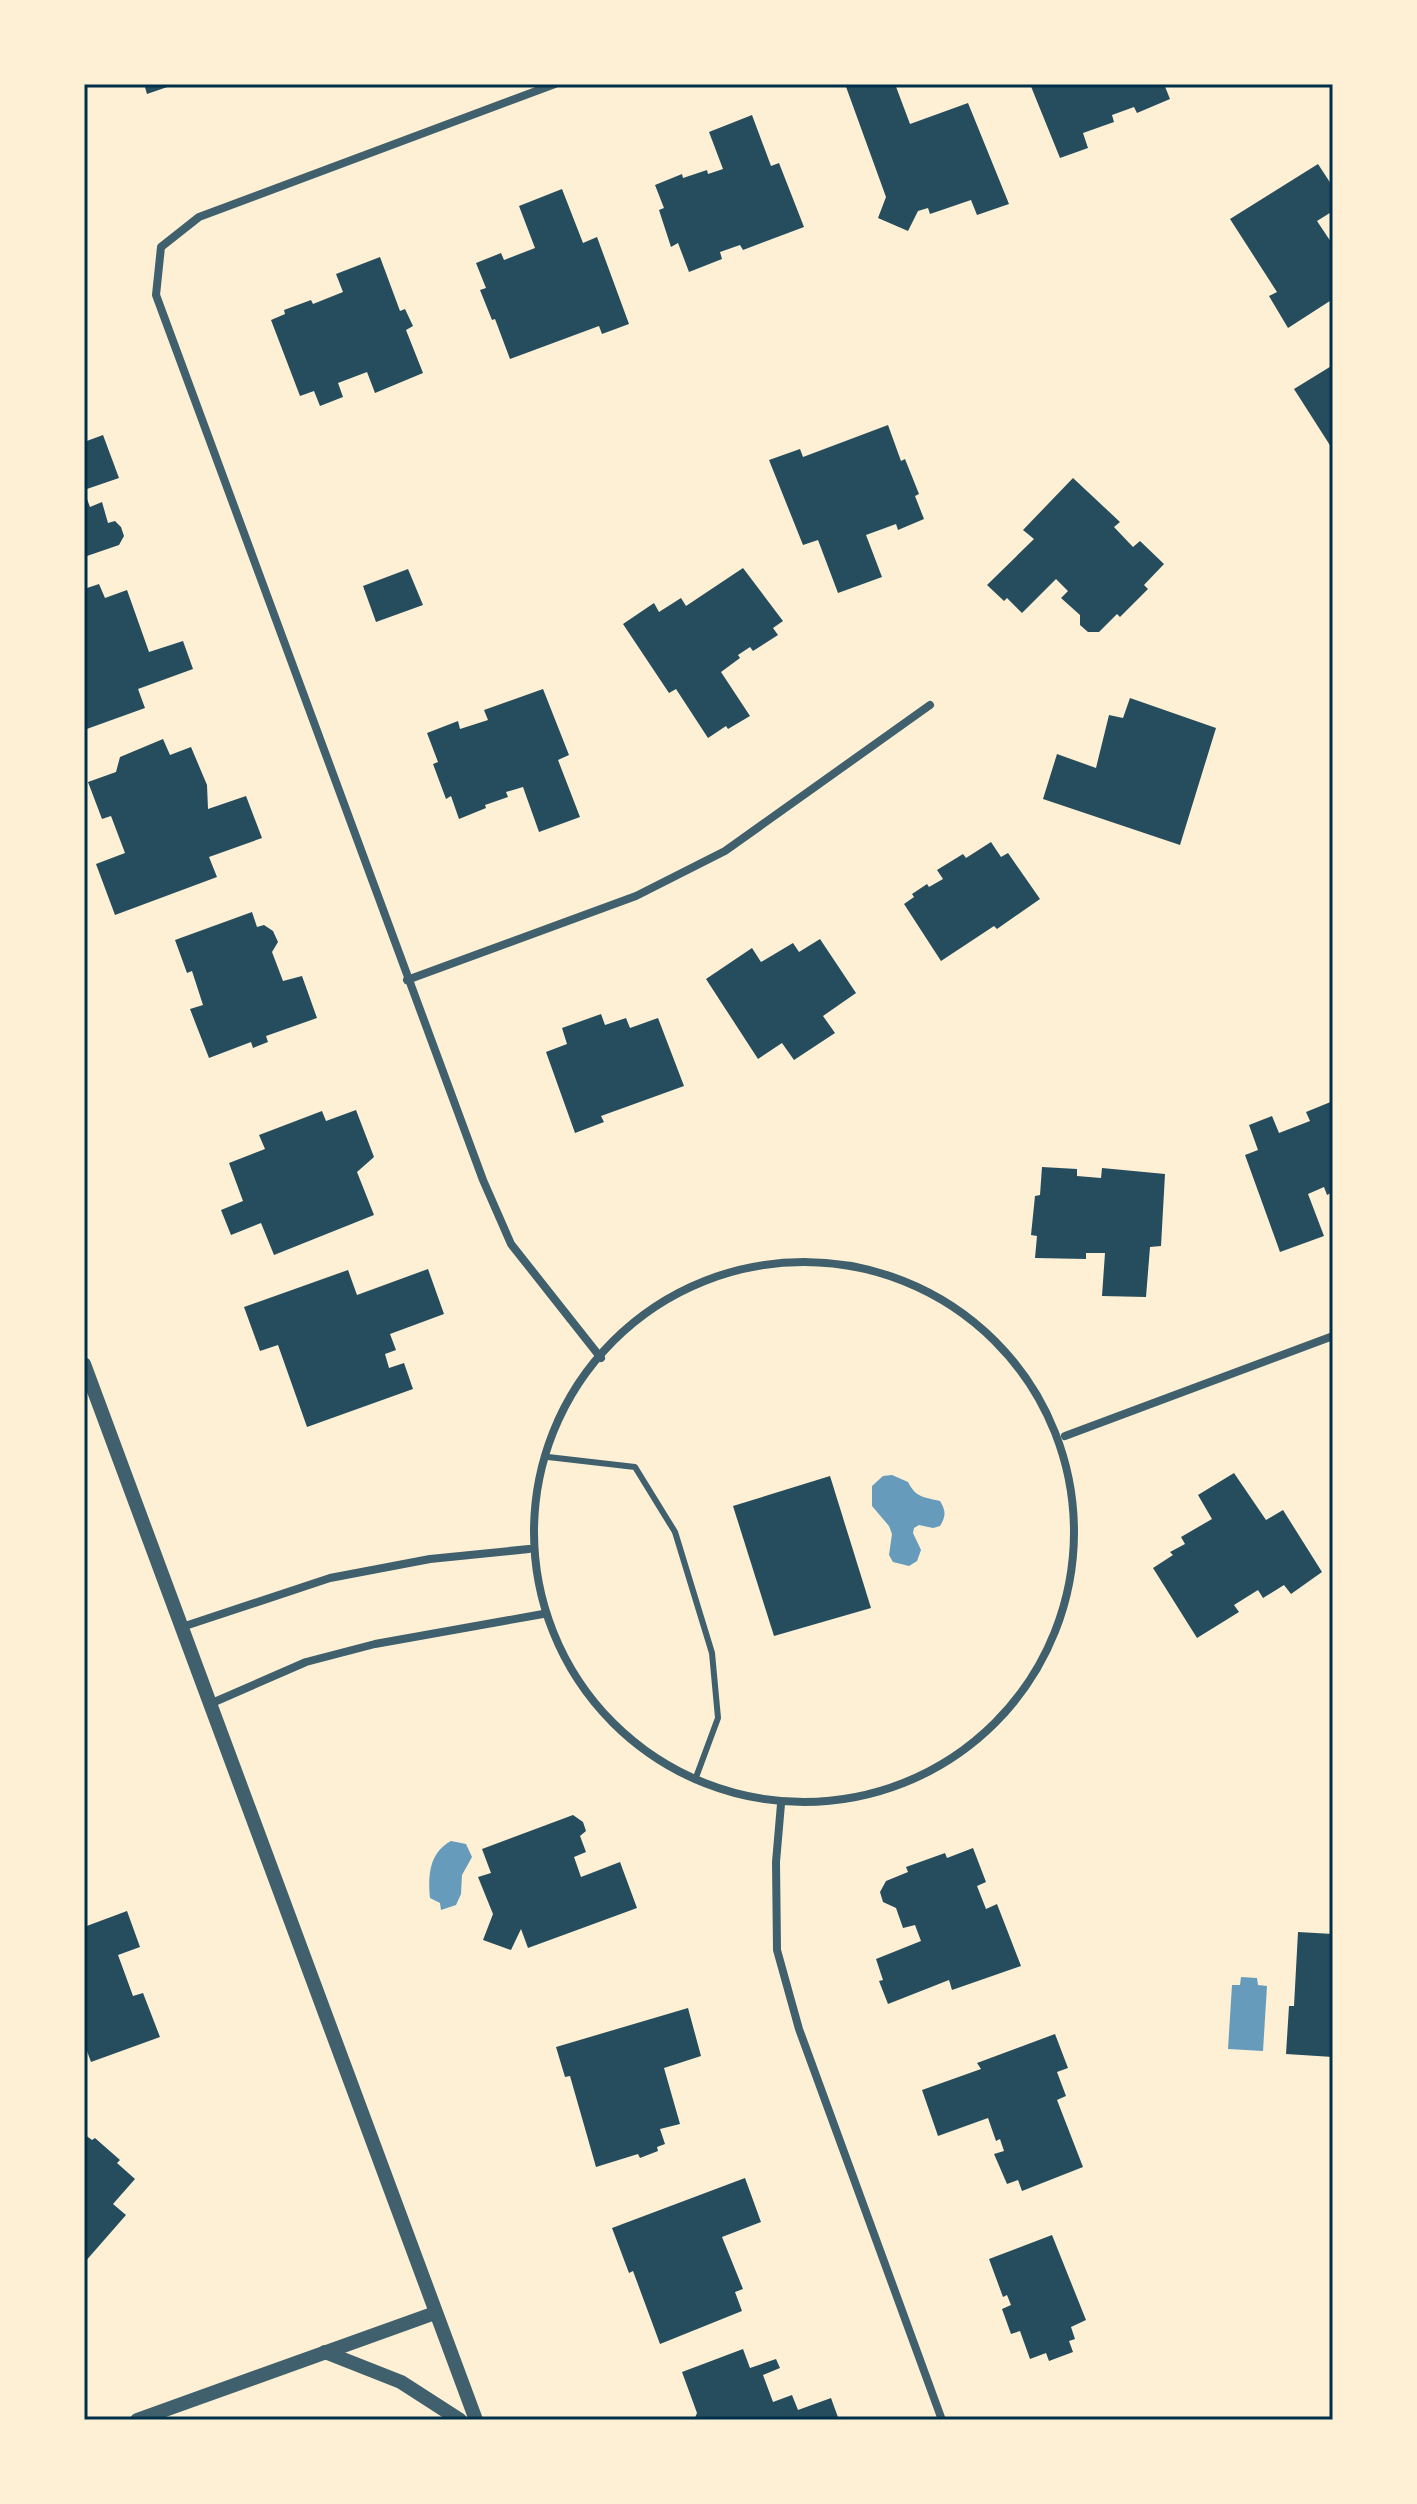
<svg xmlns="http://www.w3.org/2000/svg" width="1417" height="2504" font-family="'Public Sans',sans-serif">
	<rect width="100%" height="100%" fill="#fdf0d5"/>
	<g fill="#669bbc">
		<path d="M892 1475 908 1482C916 1498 924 1497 940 1501 946 1511 946 1516 940 1526L933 1528 919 1525 914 1528 913 1533 921 1550 917 1561 909 1566 893 1562 889 1555 892 1534 889 1526 872 1506V1486L883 1476Z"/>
		<path d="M451 1841 466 1844 472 1857 462 1875 461 1894 456 1905 441 1910 440 1903 430 1898C428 1875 429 1853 451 1841Z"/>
		<path d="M1241 1977 1257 1978 1258 1985 1267 1986 1263 2051 1228 2049 1232 1985H1240Z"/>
	</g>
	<g fill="#264d5e">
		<path d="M144 84H176L147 94Z"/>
		<path d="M845 84H895L910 124 968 103 1009 204 977 215 971 200 930 214 928 208 918 211 908 231 878 218 886 197Z"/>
		<path d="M1030 84H1164L1170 99 1137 113 1134 107 1112 115 1114 122 1083 133 1088 148 1060 158Z"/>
		<path d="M752 115 771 166 779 163 804 227 743 250 740 245 720 252 722 259 689 272 678 243 671 247 659 210 664 208 655 185 682 174 683 178 707 170 708 174 723 169 709 132Z"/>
		<path d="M1318 164 1333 187V211L1317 221 1333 245V299L1288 328 1269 296 1277 292 1230 219Z"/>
		<path d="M562 189 583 243 597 237 629 324 602 334 599 326 510 359 495 319 492 320 480 290 486 288 476 263 501 253 504 260 535 248 519 206Z"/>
		<path d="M380 257 400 311 405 309 413 326 406 330 423 373 375 393 367 372 338 383 343 397 320 406 314 391 300 396 271 320 285 314 284 310 311 300 313 304 343 292 336 274Z"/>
		<path d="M1333 365V450L1294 389Z"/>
		<path d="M888 425 901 461 905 459 919 494 915 496 924 519 898 530 896 524 866 535 882 577 838 593 818 540 803 545 769 460 800 449 803 457Z"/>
		<path d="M103 435 119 478 84 490V442Z"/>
		<path d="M1073 478 1120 522 1114 527 1133 547 1140 541 1164 564 1144 585 1148 589 1120 617 1117 614 1099 632H1088L1080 625V615L1061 598 1068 591 1056 579 1022 613 1007 598 1004 601 987 585 1034 539 1023 530Z"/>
		<path d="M84 491 90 507 102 502 108 523 115 521 121 527 124 536 119 545 84 557Z"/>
		<path d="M743 568 783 621 773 628 778 635 753 651 750 647 738 655 740 658 721 672 750 716 728 729 726 726 708 738 676 689 669 693 623 624 654 603 659 612 681 598 686 606Z"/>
		<path d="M408 569 423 605 376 622 363 586Z"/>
		<path d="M99 584 105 598 127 590 149 652 183 641 193 669 138 689 145 708 84 730V589Z"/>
		<path d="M543 689 569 755 558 760 580 817 539 832 523 787 506 792 508 797 485 805 486 808 459 819 451 796 446 799 433 764 438 762 427 733 458 721 460 729 488 720 484 710Z"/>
		<path d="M1130 698 1216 728 1180 845 1043 799 1057 754 1096 768 1109 715 1123 718Z"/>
		<path d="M163 739 170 755 191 747 207 785 208 809 246 796 262 838 209 857 217 877 115 915 96 864 125 853 111 816 102 819 88 782 116 772 120 757Z"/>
		<path d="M991 842 1001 857 1008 853 1040 899 997 929 994 926 941 961 904 904 914 897 912 894 927 884 929 887 943 879 937 870 963 854 966 858Z"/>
		<path d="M252 912 257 927 264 925 273 931 278 942 272 952 283 981 302 976 317 1018 266 1036 268 1042 253 1048 251 1042 209 1058 190 1009 203 1005 192 971 187 973 175 940Z"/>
		<path d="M820 939 856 993 823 1016 835 1033 794 1060 782 1043 758 1059 706 979 752 948 761 962 793 943 799 952Z"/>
		<path d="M601 1014 605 1025 626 1018 630 1028 658 1018 684 1086 601 1116 604 1122 575 1133 546 1052 567 1044 562 1028Z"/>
		<path d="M1333 1101V1192L1327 1195 1324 1187 1308 1194 1324 1236 1280 1252 1245 1155 1258 1150 1249 1125 1272 1116 1279 1133 1310 1121 1306 1112Z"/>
		<path d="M356 1110 374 1157 357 1172 374 1215 274 1255 261 1223 231 1235 221 1210 243 1201 229 1163 265 1149 259 1135 322 1111 326 1121Z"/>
		<path d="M1042 1167 1077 1169V1176L1101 1178 1102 1168 1165 1174 1161 1246 1150 1247 1146 1297 1102 1296 1105 1253H1086V1259L1035 1258 1037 1236 1031 1235 1035 1196 1040 1195Z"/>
		<path d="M428 1269 444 1314 390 1334 396 1350 385 1354 389 1368 404 1363 413 1389 307 1427 278 1345 260 1351 244 1307 348 1270 357 1295Z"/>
		<path d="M1234 1473 1266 1520 1283 1510 1322 1572 1291 1594 1284 1585 1263 1598 1258 1590 1234 1605 1239 1612 1197 1638 1153 1568 1173 1555 1170 1552 1185 1544 1181 1537 1212 1519 1198 1495Z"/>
		<path d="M830 1476 871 1608 774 1636 733 1506Z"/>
		<path d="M573 1815 583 1822 586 1831 580 1836 586 1852 574 1857 581 1877 620 1862 637 1908 528 1948 521 1929 511 1950 483 1940 493 1914 478 1877 491 1873 482 1849Z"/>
		<path d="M973 1848 986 1882 977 1886 986 1909 997 1904 1021 1966 952 1990 949 1980 888 2004 879 1981 883 1980 876 1959 921 1941 915 1925 903 1928 896 1908 883 1902 880 1892 886 1881 908 1872 906 1867 945 1853 947 1858Z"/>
		<path d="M127 1911 140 1947 118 1955 133 1996 143 1993 160 2037 91 2062 84 2043V1927Z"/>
		<path d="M1298 1932 1333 1934V2057L1286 2054 1289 2006H1294Z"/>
		<path d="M688 2008 701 2056 664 2068 680 2124 660 2129 665 2144 657 2147 658 2151 640 2158 638 2154 596 2167 570 2076 565 2077 556 2047Z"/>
		<path d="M1055 2034 1068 2068 1057 2072 1066 2096 1057 2100 1083 2167 1022 2191 1018 2180 1007 2184 994 2154 1004 2151 1000 2139 996 2141 988 2118 938 2136 922 2090 981 2069 977 2063Z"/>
		<path d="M84 2134 92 2140 95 2138 120 2160 117 2163 135 2179 113 2204 126 2215 84 2263Z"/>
		<path d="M745 2178 761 2222 722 2237 743 2289 735 2292 742 2311 660 2344 633 2271 629 2273 612 2228Z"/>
		<path d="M1052 2235 1086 2320 1071 2327 1075 2339 1069 2341 1073 2352 1049 2361 1046 2353 1030 2359 1020 2331 1011 2334 1002 2309 1011 2305 1007 2295 1003 2297 989 2259Z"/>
		<path d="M743 2349 750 2368 776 2359 780 2368 763 2375 773 2402 792 2395 798 2410 831 2398 839 2420H694L697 2413 682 2372Z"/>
	</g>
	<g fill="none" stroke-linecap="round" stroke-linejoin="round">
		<path stroke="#3f606c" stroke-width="6" d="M548 1457 635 1467 675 1532 712 1653 718 1718 695 1780"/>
		<g stroke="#3f606c" stroke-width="8">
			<path d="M555 84 199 217 161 247 156 295 483 1180 511 1244 601 1358"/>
			<path d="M407 980 636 896 725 851 930 705"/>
			<circle cx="804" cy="1532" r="270"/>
			<path d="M1065 1436 1333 1336"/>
			<path d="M182 1627 330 1578 430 1559 529 1549"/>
			<path d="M212 1703 306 1662 375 1644 543 1614"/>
			<path d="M781 1804 776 1862 777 1950 799 2029 942 2420"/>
		</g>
		<g stroke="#3f606c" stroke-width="14">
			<path d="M84 1364 476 2420"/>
			<path d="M325 2352 401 2382 460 2420"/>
			<path d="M137 2420 435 2313"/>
		</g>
	</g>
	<rect width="1417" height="2504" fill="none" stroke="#fdf0d5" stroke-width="172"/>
	<rect x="86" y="86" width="1245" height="2332" fill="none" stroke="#003049" stroke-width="3"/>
</svg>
